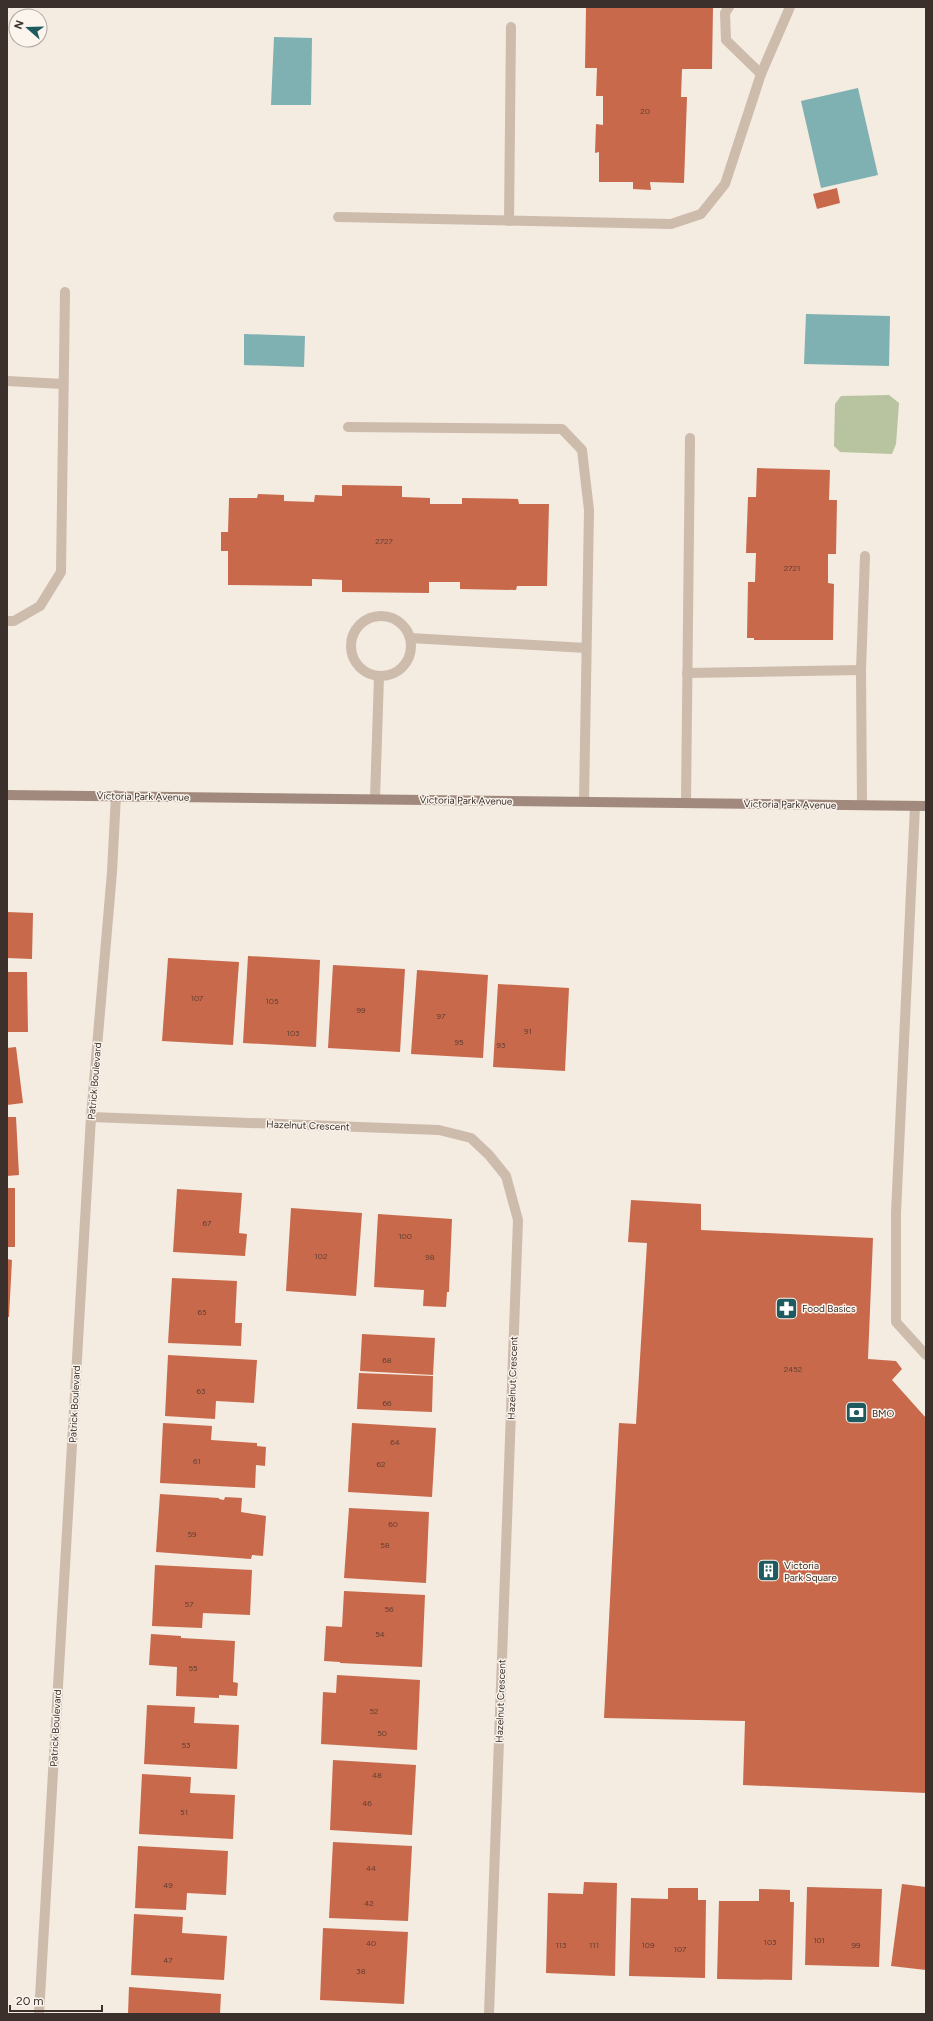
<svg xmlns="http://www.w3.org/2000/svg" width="933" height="2021" font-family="Figtree,sans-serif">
	<rect width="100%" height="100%" fill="#f4ebe1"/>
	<path fill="#b8c4a0" d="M889 395 899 403 896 444 892 454 840 452 834 446 835 404 841 396Z"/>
	<g fill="#7fb0b2">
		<path d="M274 37 312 38 311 105H271Z"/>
		<path d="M858 88 878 175 821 188 801 101Z"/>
		<path d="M806 314 890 316 889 366 804 364Z"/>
		<path d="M244 334 305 336 304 367 244 365Z"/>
	</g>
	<g fill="#c8694b">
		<path d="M597 7H713L712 69H682L681 97H687L684 183 650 182 651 190 633 189V182H599V152L595 153 596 124 603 125V96H596L597 68H585L586 8Z"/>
		<path d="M837 188 840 203 817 209 813 194Z"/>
		<path d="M757 468 830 470 829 500H837L836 554H828V583L834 584 833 640H754V638H747L748 582H755L756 553H746L748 497H756Z"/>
		<path d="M342 485 402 486V497L430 498V504H462V498L518 499 519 504H549L547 586H517L516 590 460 589V582H429V593L342 592V580L312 579V586L228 585V551H221V532H228L229 498H257L258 494 284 495V501L314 502 315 495 342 496Z"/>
		<path d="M7 912 33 913 32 959 7 958Z"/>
		<path d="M248 956 320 960 316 1047 243 1043Z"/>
		<path d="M168 958 239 962 233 1045 162 1041Z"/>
		<path d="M333 965 405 969 400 1052 328 1048Z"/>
		<path d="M417 970 488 975 483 1058 411 1054Z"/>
		<path d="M7 972H27L28 1032H7Z"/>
		<path d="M498 984 569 988 565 1071 493 1067Z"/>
		<path d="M16 1047 23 1103 7 1105V1048Z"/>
		<path d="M7 1117H16L19 1175 7 1176Z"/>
		<rect x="7" y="1188" width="8" height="59"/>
		<path d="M177 1189 242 1193 239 1233 247 1234 245 1256 173 1252Z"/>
		<path d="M631 1200 701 1204V1230L873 1238 868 1359 896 1361 902 1369 892 1380 926 1418V1793L743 1785 745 1721 604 1718 619 1423 636 1424 647 1243 628 1242Z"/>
		<path d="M291 1208 362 1213 356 1296 286 1291Z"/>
		<path d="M378 1214 452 1219 449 1292H447L446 1307 423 1306 424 1290 374 1287Z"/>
		<path d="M7 1259 12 1260 9 1317H7Z"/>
		<path d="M172 1278 237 1281 235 1323H242L241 1346 168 1343Z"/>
		<path d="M362 1334 435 1338 433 1375 360 1371Z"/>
		<path d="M168 1355 257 1360 254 1403 216 1401 215 1419 165 1416Z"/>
		<path d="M359 1373 433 1376 432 1412 357 1409Z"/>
		<path d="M163 1423 212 1426 211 1440 257 1443V1446L266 1447 265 1466 256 1465 255 1488 160 1483Z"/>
		<path d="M352 1423 436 1428 432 1497 348 1492Z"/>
		<path d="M160 1494 219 1498V1499L224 1500 225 1497 242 1498 241 1512 266 1516 263 1556 252 1555 251 1559 156 1552Z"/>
		<path d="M349 1508 429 1512 426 1583 344 1578Z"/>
		<path d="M155 1565 252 1570 250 1615 203 1613 202 1628 152 1626Z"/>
		<path d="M344 1591 425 1595 422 1667 340 1663V1662L324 1661 326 1626 342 1627Z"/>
		<path d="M151 1634 181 1636V1638L235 1641 233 1682 238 1683 237 1696 219 1695V1698L176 1696 177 1667 149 1665Z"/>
		<path d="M337 1675 420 1680 417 1750 321 1744 323 1692 336 1693Z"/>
		<path d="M147 1705 195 1707 194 1723 239 1725 237 1769 144 1764Z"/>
		<path d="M333 1760 416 1765 412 1835 330 1830Z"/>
		<path d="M142 1774 191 1777 190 1793 235 1795 233 1839 139 1834Z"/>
		<path d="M333 1842 412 1846 408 1921 329 1918Z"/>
		<path d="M138 1846 228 1851 226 1895 187 1893 186 1910 135 1908Z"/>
		<path d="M584 1882 617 1883 615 1976 546 1973 548 1893 583 1894Z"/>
		<path d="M902 1884 926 1887V1970L891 1966Z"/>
		<path d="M807 1887 882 1889 879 1967 805 1965Z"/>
		<path d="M668 1888H698V1900H706L705 1978 629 1976 631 1898 668 1899Z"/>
		<path d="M759 1889 790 1890V1902H794L792 1980 717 1979 719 1901H759Z"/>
		<path d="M134 1914 183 1917 182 1933 227 1936 224 1980 131 1975Z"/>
		<path d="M323 1928 408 1932 404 2004 320 2000Z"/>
		<path d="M129 1987 221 1994 220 2014H128Z"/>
	</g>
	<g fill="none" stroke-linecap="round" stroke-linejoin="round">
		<g stroke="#cdbbac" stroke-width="10">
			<path d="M729 7 725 13 726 40 761 74"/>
			<path d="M338 217 671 224 701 214 725 184 761 74 790 7"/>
			<path d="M509 221 511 27"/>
			<path d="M7 381 63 384"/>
			<path d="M348 427 562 429 582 450 589 510 584 801"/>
			<circle cx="381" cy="646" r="30"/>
			<path d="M7 621H14L40 606 61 572 65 292"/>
			<path d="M410 638 586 648"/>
			<path d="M687 673 861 670"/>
			<path d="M375 799 379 676"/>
			<path d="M686 803 690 438"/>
			<path d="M862 805 861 670 865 556"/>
			<path d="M915 806 896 1213V1322L926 1355"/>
		</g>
		<g stroke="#cdbbac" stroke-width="10">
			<path d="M91 1117 439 1130 471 1138 489 1155 506 1176 518 1220 489 2014"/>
			<path d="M39 2014 91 1117 112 872 116 795"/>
		</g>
		<path stroke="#a18a7d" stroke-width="10" d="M7 795 926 806"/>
	</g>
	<defs>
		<symbol id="pharmacy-square" viewBox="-11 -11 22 22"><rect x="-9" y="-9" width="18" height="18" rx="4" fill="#1f5a5e" stroke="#fbf5ee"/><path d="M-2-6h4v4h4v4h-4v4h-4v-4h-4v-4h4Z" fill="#fff"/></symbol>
		<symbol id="bank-square" viewBox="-11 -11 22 22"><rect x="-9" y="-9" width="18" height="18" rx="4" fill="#1f5a5e" stroke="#fbf5ee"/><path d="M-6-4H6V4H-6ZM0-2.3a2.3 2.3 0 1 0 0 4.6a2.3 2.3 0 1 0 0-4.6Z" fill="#fff"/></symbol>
		<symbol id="building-square" viewBox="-11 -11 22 22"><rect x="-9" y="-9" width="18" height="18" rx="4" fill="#1f5a5e" stroke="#fbf5ee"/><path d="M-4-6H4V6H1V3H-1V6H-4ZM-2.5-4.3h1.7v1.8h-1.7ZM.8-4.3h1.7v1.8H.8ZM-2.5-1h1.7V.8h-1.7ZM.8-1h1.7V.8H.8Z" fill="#fff"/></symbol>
	</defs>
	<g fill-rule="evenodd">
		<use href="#pharmacy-square" x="774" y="1296" width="25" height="25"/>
		<use href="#bank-square" x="844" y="1400" width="25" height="25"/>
		<use href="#building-square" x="756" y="1558" width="25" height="25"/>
	</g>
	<g text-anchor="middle" stroke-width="3" stroke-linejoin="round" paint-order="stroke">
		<g font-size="8" fill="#5e3e33">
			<text x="645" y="114">20</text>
			<text x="384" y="544">2727</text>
			<text x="792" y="571">2721</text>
			<text x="197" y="1001">107</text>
			<text x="272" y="1004">105</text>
			<text x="361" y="1013">99</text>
			<text x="441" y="1019">97</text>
			<text x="528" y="1034">91</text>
			<text x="293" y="1036">103</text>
			<text x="459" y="1045">95</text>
			<text x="501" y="1048">93</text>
			<text x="207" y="1226">67</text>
			<text x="405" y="1239">100</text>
			<text x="321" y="1259">102</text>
			<text x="430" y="1260">98</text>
			<text x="202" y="1315">65</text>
			<text x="387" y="1363">68</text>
			<text x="793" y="1372">2452</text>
			<text x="201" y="1394">63</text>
			<text x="387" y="1406">66</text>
			<text x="395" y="1445">64</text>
			<text x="197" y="1464">61</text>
			<text x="381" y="1467">62</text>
			<text x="393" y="1527">60</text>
			<text x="192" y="1537">59</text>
			<text x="385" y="1548">58</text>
			<text x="189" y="1607">57</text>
			<text x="389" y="1612">56</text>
			<text x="380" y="1637">54</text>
			<text x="193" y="1671">55</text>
			<text x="374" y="1714">52</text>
			<text x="382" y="1736">50</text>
			<text x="186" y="1748">53</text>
			<text x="377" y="1778">48</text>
			<text x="367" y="1806">46</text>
			<text x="184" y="1815">51</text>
			<text x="371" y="1871">44</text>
			<text x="168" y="1888">49</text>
			<text x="369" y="1906">42</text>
			<text x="819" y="1943">101</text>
			<text x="770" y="1945">103</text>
			<text x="371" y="1946">40</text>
			<text x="561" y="1948">113</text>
			<text x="594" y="1948">111</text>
			<text x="648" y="1948">109</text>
			<text x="856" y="1948">99</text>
			<text x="680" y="1952">107</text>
			<text x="168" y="1963">47</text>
			<text x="361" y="1974">38</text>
		</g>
		<g font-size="10" fill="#3b302b" stroke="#fbf5ee">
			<text transform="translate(143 796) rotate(1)" y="4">Victoria Park Avenue</text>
			<text transform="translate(466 800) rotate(1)" y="4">Victoria Park Avenue</text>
			<text transform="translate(790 804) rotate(1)" y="4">Victoria Park Avenue</text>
			<text transform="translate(94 1081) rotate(-85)" y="4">Patrick Boulevard</text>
			<text transform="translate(308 1125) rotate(2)" y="4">Hazelnut Crescent</text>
			<text transform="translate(512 1378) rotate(-88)" y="4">Hazelnut Crescent</text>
			<text transform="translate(74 1404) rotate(-87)" y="4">Patrick Boulevard</text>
			<text transform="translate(500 1701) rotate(-88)" y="4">Hazelnut Crescent</text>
			<text transform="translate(55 1728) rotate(-87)" y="4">Patrick Boulevard</text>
		</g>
		<g font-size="10" fill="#3b302b" stroke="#fbf5ee" text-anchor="start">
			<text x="802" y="1312">Food Basics</text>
			<text x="872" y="1417">BMO</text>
			<text x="784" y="1569">Victoria<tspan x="784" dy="12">Park Square</tspan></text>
		</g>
	</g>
	<rect width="933" height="2021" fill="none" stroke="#3b302b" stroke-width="16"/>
	<g transform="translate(28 28) rotate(290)"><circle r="19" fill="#fbf5ee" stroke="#aea6a0"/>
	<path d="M0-3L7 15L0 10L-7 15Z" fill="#1f5a5e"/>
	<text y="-6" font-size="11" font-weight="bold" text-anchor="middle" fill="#3b302b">N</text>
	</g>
	<path d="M10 2005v6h92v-6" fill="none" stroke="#3b302b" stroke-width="2"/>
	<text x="16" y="2005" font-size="12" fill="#3b302b" stroke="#fbf5ee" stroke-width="3" paint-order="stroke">20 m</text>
</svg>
